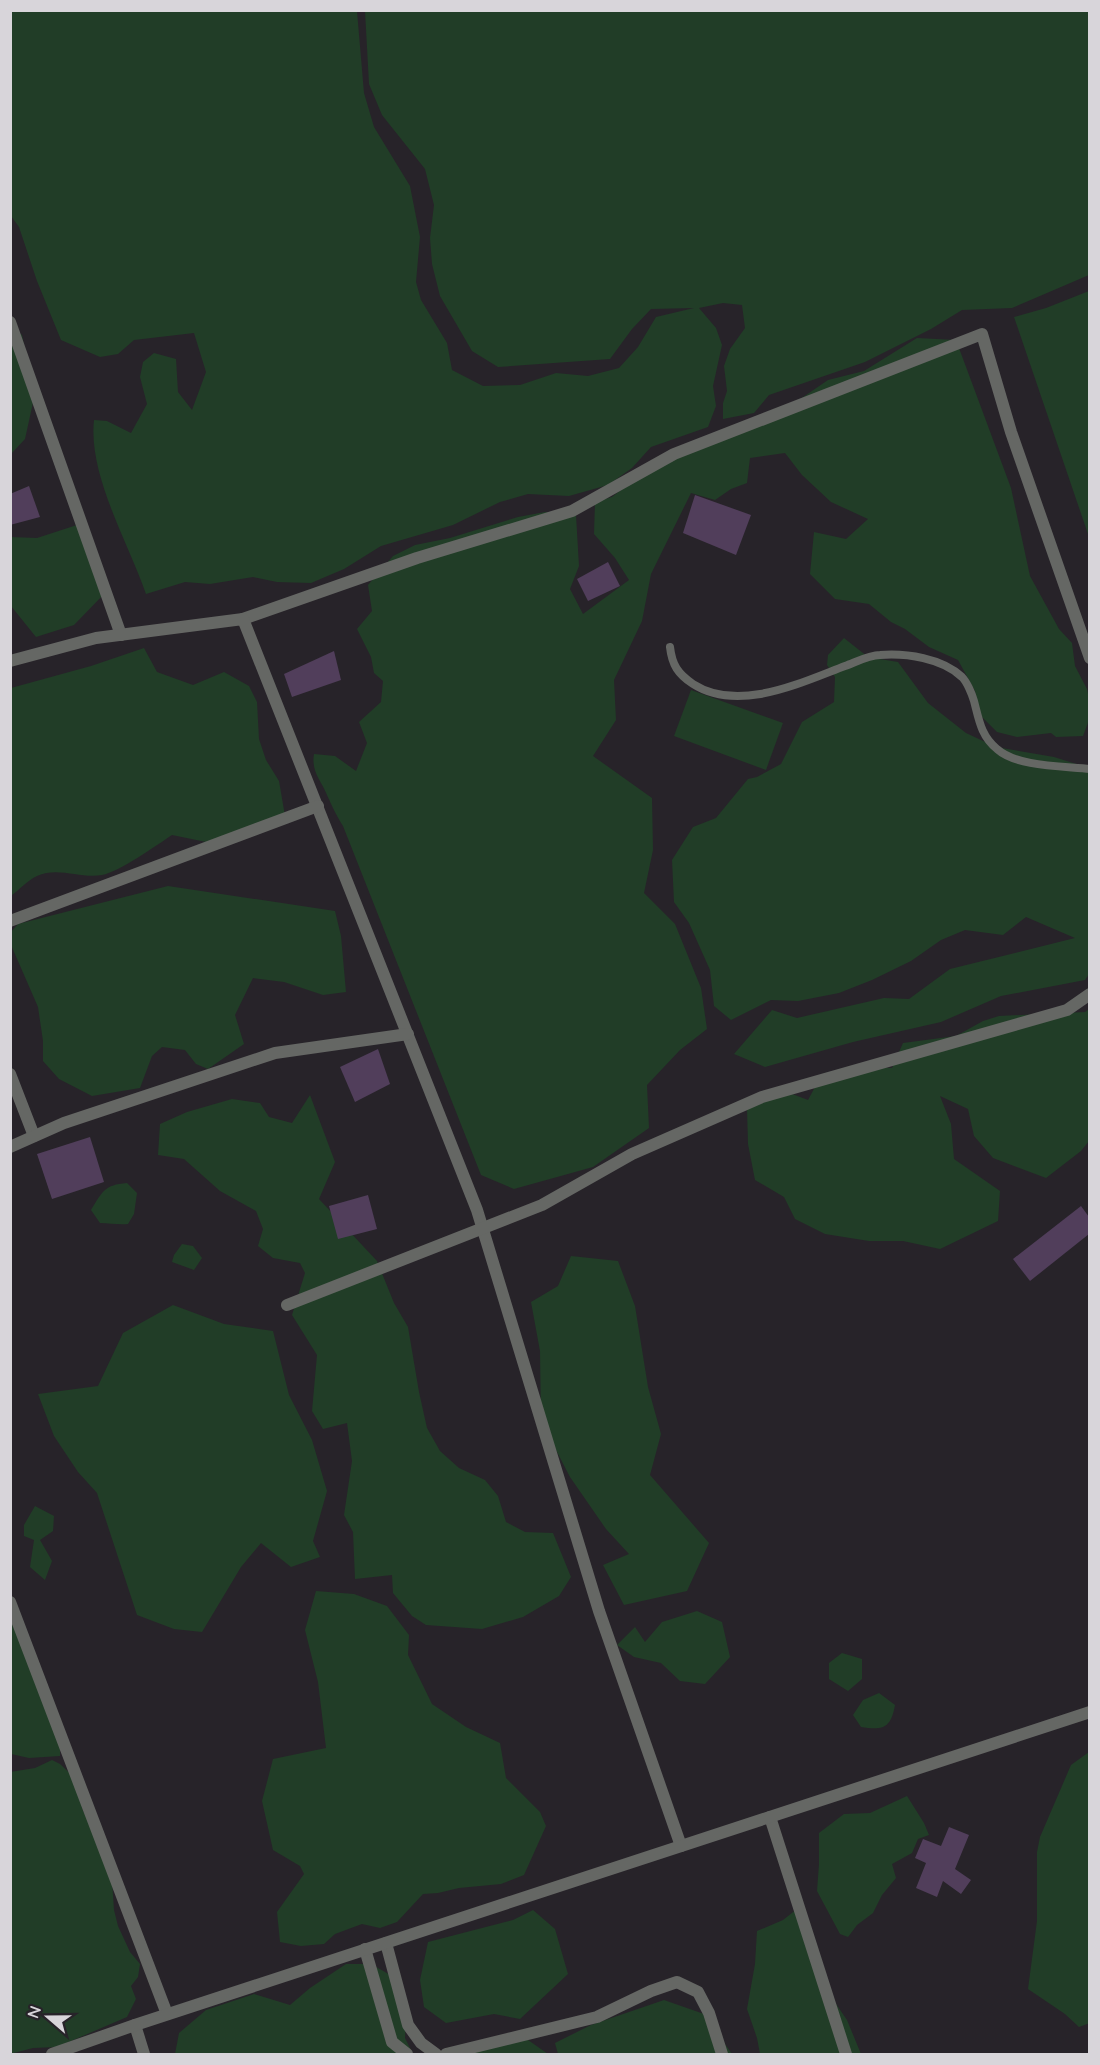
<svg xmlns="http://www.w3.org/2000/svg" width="1100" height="2065" font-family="Quicksand,sans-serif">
	<rect width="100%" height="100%" fill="#272329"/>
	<g fill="#213d27">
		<path d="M10 11H357L364 93 374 127 410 186 420 237 416 282 421 300 447 343 452 370 483 386 520 385 556 373 588 376 619 368 638 347 656 317 694 308 651 309 632 329 610 359 498 367 472 351 440 296 432 264 430 238 434 205 425 169 382 115 369 84 365 11H1089V275L1012 308 962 310 931 329 865 362 769 395 754 413 723 419V403L727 391 724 366 730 349 745 328 742 305 723 303 699 308 716 328 722 345 713 386 716 406 708 427 651 447 632 468 608 485 569 496 528 494 500 502 453 525 381 546 344 569 311 583 277 582 253 577 210 584 185 582 146 594C128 542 88 475 94 420L107 421 131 433 147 404 140 377 143 362 154 353 176 359 178 392 192 410 206 372 194 333 134 340 118 354 100 357 61 340 37 281 19 227 11 216Z"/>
		<path d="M1089 291V537L1014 317 1046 308Z"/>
		<path d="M11 326 22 335 34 398 25 439 11 454Z"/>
		<path d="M917 338 956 340 1011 488 1030 576 1059 629 1072 643 1075 666 1087 689 1089 698V720L1083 736 1056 737 1051 733 1017 737 997 732 980 715 975 691 958 660 929 647 905 629 891 622 869 604 835 599 810 574 814 532 846 539 868 519 831 502 802 475 785 453 750 458 747 483 731 489 715 500 691 493 651 574 642 621 614 680 616 720 593 756 652 798 653 850 644 893 675 924 701 988 707 1029 680 1050 647 1085 649 1128 593 1167 514 1189 481 1175 343 826C336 815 332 806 327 795 321 780 311 772 314 754L335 756 356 771 367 743 359 722 381 702 383 681 374 673 371 657 357 629 372 611 368 585 393 556 415 545 450 538 518 517 545 512 576 515 579 566 570 589 583 614 629 580 615 558 594 534 595 502 612 497 650 467 790 406 828 380 864 371Z"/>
		<path d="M77 525 104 594 74 625 36 637 11 606 10 537 37 538Z"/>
		<path d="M844 638 868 657 898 662 928 703 966 733 996 747 1054 757 1089 768V974L1085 980 1001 996 941 1022 853 1042 765 1067 734 1054 772 1010 797 1018 884 998 909 999 950 969 1075 938 1026 917 1003 935 965 930 941 940 911 961 872 980 839 993 798 1001 771 1000 731 1020 714 1006 710 970 689 923 674 902 672 860 693 827 716 818 748 779 757 777 781 764 802 722 834 702 835 677 827 665 828 655Z"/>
		<path d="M144 648 157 672 193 685 224 672 249 686 257 702 259 739 266 760 279 781 285 816 216 844 172 835C157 845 119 872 102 875 81 879 58 866 37 876 28 880 19 890 11 896V688L91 666Z"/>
		<path d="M691 690 783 723 766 770 674 736Z"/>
		<path d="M168 886 335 911 341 936 346 992 323 995 284 982 253 978 235 1015 244 1044 208 1069 196 1064 185 1050 162 1047 152 1056 140 1088 92 1096 59 1079 43 1061V1041L38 1007 11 945 10 933 18 924Z"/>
		<path d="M1089 1009V1141L1081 1151 1046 1178 993 1158 974 1136 968 1109 940 1096 951 1124 954 1159 1000 1191 998 1221 940 1249 903 1241H869L825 1234 795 1219 784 1197 755 1180 748 1144 747 1108 787 1092 808 1100 822 1074 851 1066 892 1068 903 1043 956 1036 983 1021 999 1016 1085 1012Z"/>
		<path d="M310 1095 335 1162 319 1199 377 1261 394 1303 408 1327 419 1392 427 1428 440 1451 459 1468 485 1480 498 1496 506 1522 525 1532 553 1533 571 1577 559 1596 523 1617 482 1629 426 1625 412 1616 393 1593 392 1575 355 1579 353 1532 344 1515 352 1461 347 1423 323 1429 312 1411 317 1355 292 1315 305 1273 300 1263 273 1258 258 1246 263 1229 256 1211 220 1191 184 1159 158 1155 160 1124 187 1112 232 1099 260 1103 269 1117 292 1123Z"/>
		<path d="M127 1183 137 1193 134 1214 128 1224C118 1225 110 1223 100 1223L91 1210C103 1191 104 1185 127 1183Z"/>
		<path d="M182 1244 193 1246 202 1258 194 1270 172 1262 174 1255Z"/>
		<path d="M571 1256 618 1261 635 1306 648 1387 661 1434 650 1475 709 1543 687 1591 624 1605 603 1565 629 1554 606 1529 570 1477 541 1421 540 1351 531 1302 558 1286Z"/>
		<path d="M173 1305 224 1324 273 1331 289 1395 312 1440 327 1491 313 1541 320 1557 291 1567 261 1543 241 1567 202 1632 174 1629 137 1615 97 1493 78 1472 54 1436 38 1394 98 1386 123 1333Z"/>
		<path d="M35 1506 54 1516 53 1531 40 1540 52 1561 45 1580 30 1567 34 1540 24 1536V1525Z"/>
		<path d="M316 1591 354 1594 387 1606 409 1635 408 1655 432 1704 466 1727 500 1743 506 1778 540 1812 546 1826 524 1875 501 1884 459 1888 438 1893 423 1894 397 1922 380 1928 362 1924 335 1934 324 1944 301 1946 280 1942 277 1912 304 1874 300 1866 273 1850 262 1801 273 1759 326 1748 318 1682 305 1630Z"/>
		<path d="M697 1611 722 1622 730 1657 705 1684 680 1681 661 1663 634 1657 617 1645 635 1627 645 1642 662 1622Z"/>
		<path d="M10 1614 60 1744V1756L29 1758 11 1754Z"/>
		<path d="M842 1653 862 1659V1679L848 1691 829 1679V1663Z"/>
		<path d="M879 1693 895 1705C891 1727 884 1731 861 1727L853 1715 863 1700Z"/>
		<path d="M1089 1752 1090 2023 1079 2027 1065 2014 1028 1989 1037 1921V1852L1040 1837 1071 1765Z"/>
		<path d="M52 1760 60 1764 78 1781 83 1811 98 1834 111 1865 114 1910 118 1926 130 1952 140 1964 138 1977 131 1986 136 1999 127 2017 57 2047 33 2048 10 2054V1772L35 1768Z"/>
		<path d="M907 1796 924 1823 929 1835 918 1839 912 1853 892 1864 896 1878 882 1895 873 1913 857 1925 848 1937 840 1934 817 1891 819 1864V1833L844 1814 870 1813Z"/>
		<path d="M802 1905 832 1998 847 2020 861 2054H760L757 2038 747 2009 755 1964 757 1931 783 1920Z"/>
		<path d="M533 1910 555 1929 568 1974 520 2019 494 2014 446 2023 424 2007 420 1980 428 1942 513 1920Z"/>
		<path d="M346 1964H371L399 1980 407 2000 405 2038 413 2054H175L179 2033 206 2010 254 1994 290 2005 310 1988Z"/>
		<path d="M664 2000 704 2014 732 2054H558L555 2043 591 2025Z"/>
		<path d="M521 2035 548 2054H446Z"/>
	</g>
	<g fill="#513e5b">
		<path d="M29 486 40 517 10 525V494Z"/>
		<path d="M695 495 751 515 736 555 683 533Z"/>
		<path d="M608 562 620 586 588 601 577 579Z"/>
		<path d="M334 651 341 680 292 697 284 674Z"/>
		<path d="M378 1049 390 1084 355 1102 340 1067Z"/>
		<path d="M90 1137 104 1182 52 1199 37 1154Z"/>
		<path d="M368 1195 377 1229 338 1239 329 1206Z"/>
		<path d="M1081 1206 1089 1217V1234L1030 1281 1013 1259Z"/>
		<path d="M949 1827 969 1835 955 1869 971 1880 961 1894 943 1881 937 1897 916 1888 926 1863 915 1858 923 1839 941 1846Z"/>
	</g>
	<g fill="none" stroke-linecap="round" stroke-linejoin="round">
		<path stroke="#656764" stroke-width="8" d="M670 647C672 665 678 674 693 684 738 713 800 683 845 666 856 662 869 655 880 655 906 653 942 658 962 677 967 682 972 694 974 701 979 720 981 736 997 749 1017 767 1063 766 1090 769"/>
		<g stroke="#656764" stroke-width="12">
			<path d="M10 322 121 635"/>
			<path d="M243 619 417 558 572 511 674 454 982 334 1011 432 1090 658"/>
			<path d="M10 661 96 638 243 619 477 1210 599 1611 681 1846"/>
			<path d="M10 921 318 806"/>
			<path d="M10 1074 34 1136"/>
			<path d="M10 1147 64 1123 275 1053 408 1034"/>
			<path d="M287 1305 542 1205 632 1154 762 1097 1067 1010 1090 994"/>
			<path d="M10 1602 167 2014"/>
			<path d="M770 1817 846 2054"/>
			<path d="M386 1943 408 2025 421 2043 436 2054"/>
			<path d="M365 1949 392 2042 407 2054"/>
			<path d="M135 2025 144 2054"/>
			<path d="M446 2054 597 2017 651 1991 677 1982 698 1992 709 2013 722 2054"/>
		</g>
		<path stroke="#656764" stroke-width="12" d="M52 2054 135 2025 1090 1712"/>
	</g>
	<rect width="1100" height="2065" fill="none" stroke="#d8d5da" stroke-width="24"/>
	<g transform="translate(48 2017) rotate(290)" stroke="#272329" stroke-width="4.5" paint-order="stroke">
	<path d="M0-4.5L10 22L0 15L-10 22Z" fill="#d8d5da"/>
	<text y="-9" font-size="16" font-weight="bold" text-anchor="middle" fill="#d8d5da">N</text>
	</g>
</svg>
